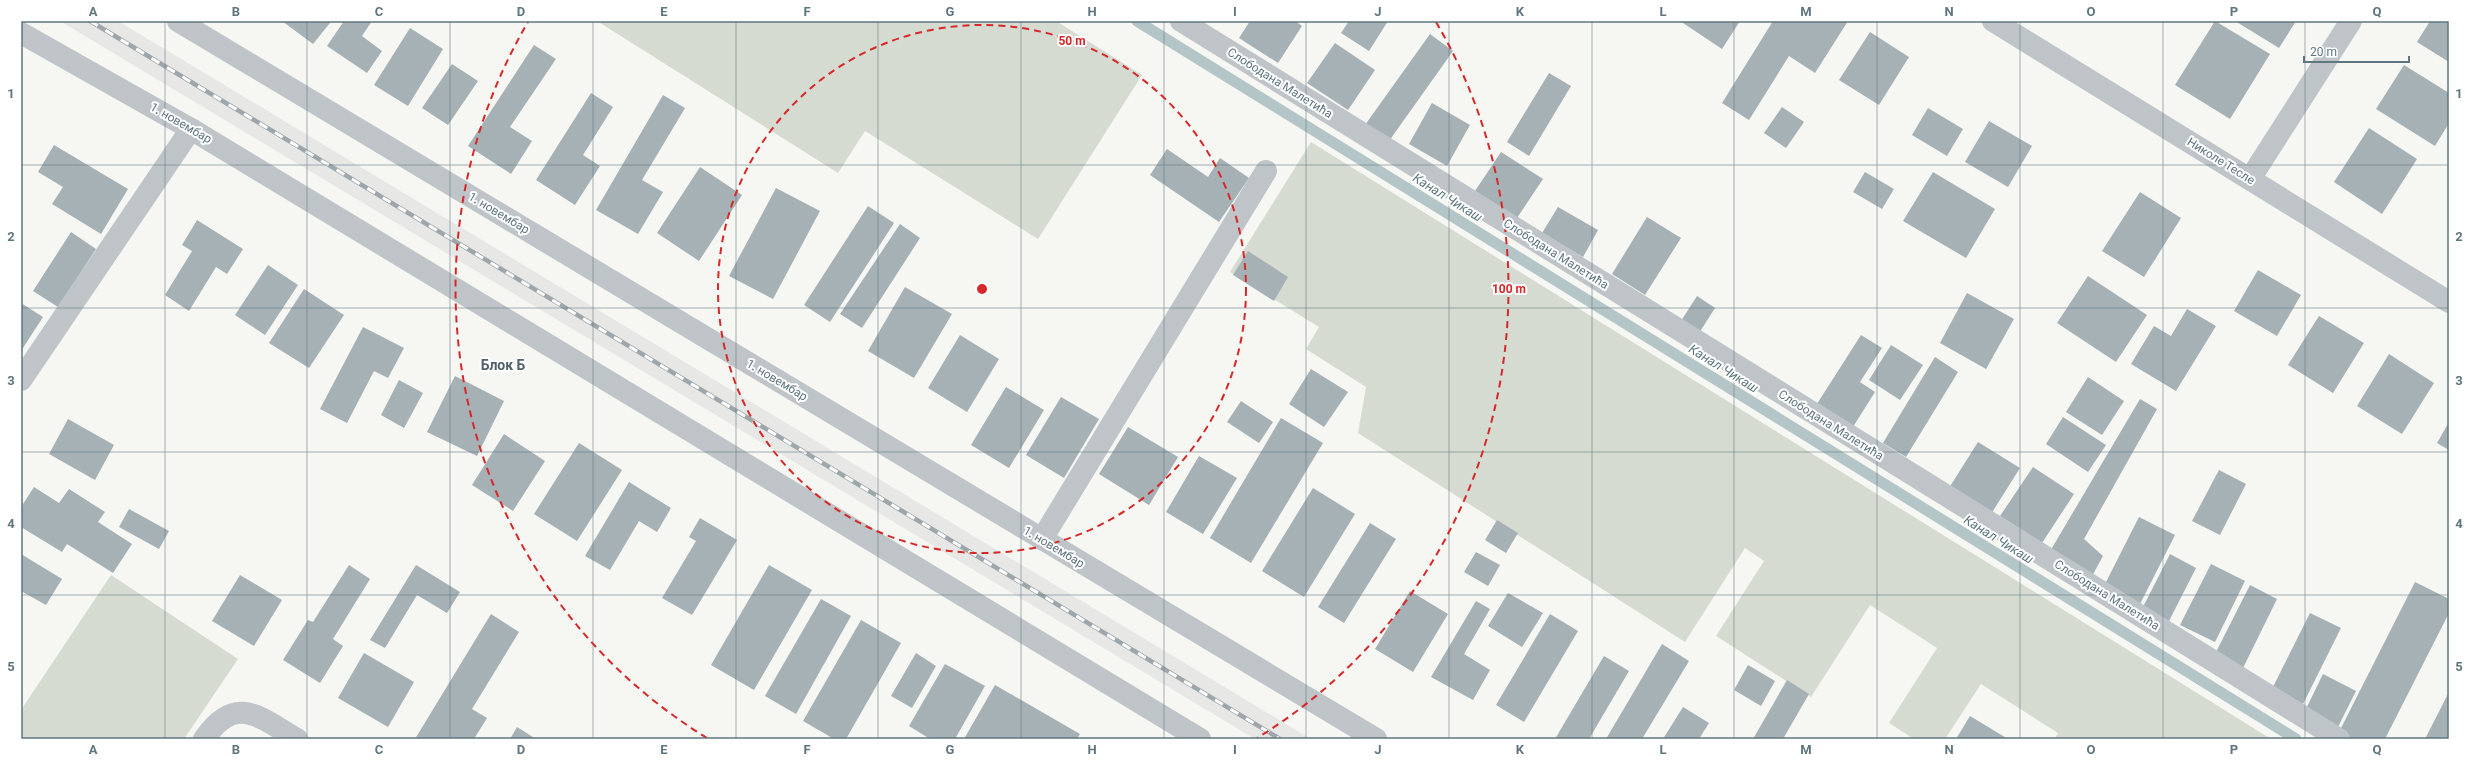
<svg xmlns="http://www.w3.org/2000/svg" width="2470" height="760" font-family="Roboto,sans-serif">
	<rect width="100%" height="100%" fill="#f6f6f2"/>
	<path fill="#e7e7e6" d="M60 21H118L1311 739H1255Z"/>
	<g fill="#d6dbd1">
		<path d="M597 21H1056L1142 75 1038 239 865 131 838 173Z"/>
		<path d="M1311 142 2271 739H2055L2058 733 1981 684 1945 739H1914L1889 723 1937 648 1870 605 1811 697 1716 636 1764 561 1745 548 1685 642 1358 433 1366 387 1306 349 1319 327 1230 272Z"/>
		<path d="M111 575 238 659 184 739H21V710Z"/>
	</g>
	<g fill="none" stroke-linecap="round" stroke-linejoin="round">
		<path stroke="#b4c5c7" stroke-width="11" d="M1137 21 2296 739"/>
	</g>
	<g fill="#a5b1b5">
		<path d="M282 21H327L330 23 313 44Z"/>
		<path d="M344 21H372L362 36 382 51 367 73 327 46Z"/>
		<path d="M1250 21H1295L1302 26 1278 63 1239 38Z"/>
		<path d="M1349 21H1388L1369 51 1341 33Z"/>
		<path d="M1680 21H1740L1722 49Z"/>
		<path d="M1773 21H1848L1815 73 1789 56 1749 120 1722 103Z"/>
		<path d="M2215 21 2270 54 2230 119 2175 85Z"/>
		<path d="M2235 21H2296L2279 48Z"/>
		<path d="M2430 21H2449V62L2417 42Z"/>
		<path d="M410 28 443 49 408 106 374 85Z"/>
		<path d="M1870 32 1909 57 1879 105 1839 80Z"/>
		<path d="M1430 34 1453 51 1389 141 1365 125Z"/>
		<path d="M1335 43 1375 70 1348 110 1307 83Z"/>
		<path d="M534 45 556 59 510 127 532 141 511 174 468 146Z"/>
		<path d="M452 64 478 81 448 125 422 108Z"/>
		<path d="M2404 65 2449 93V123L2435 146 2376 109Z"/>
		<path d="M1549 73 1571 86 1529 156 1507 142Z"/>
		<path d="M591 93 613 107 583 155 600 166 575 205 536 180Z"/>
		<path d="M663 95 685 108 642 180 663 192 638 234 596 210Z"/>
		<path d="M1432 103 1470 125 1447 166 1409 144Z"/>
		<path d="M1782 107 1804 122 1786 148 1764 133Z"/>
		<path d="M1928 108 1963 129 1947 156 1912 135Z"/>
		<path d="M1989 121 2032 146 2008 187 1965 162Z"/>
		<path d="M2369 128 2417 159 2382 214 2334 182Z"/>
		<path d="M54 145 128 189 101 234 52 204 63 187 38 172Z"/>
		<path d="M1167 149 1208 177 1220 158 1249 178 1219 222 1150 175Z"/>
		<path d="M1501 152 1543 179 1517 218 1475 191Z"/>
		<path d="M700 167 742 195 699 261 657 233Z"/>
		<path d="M1865 172 1894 189 1882 209 1853 192Z"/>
		<path d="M1933 172 1995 209 1966 258 1903 221Z"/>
		<path d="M776 188 820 211 773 299 729 276Z"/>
		<path d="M2140 192 2181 218 2144 277 2102 251Z"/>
		<path d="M868 206 894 223 830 322 804 305Z"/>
		<path d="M1558 207 1598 230 1583 257 1542 233Z"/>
		<path d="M1647 217 1681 238 1645 295 1612 274Z"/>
		<path d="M197 220 243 249 227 274 216 267 189 311 165 295 192 251 182 245Z"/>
		<path d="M900 224 920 238 862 328 840 314Z"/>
		<path d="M71 232 96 249 58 307 33 291Z"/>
		<path d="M1248 251 1288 277 1274 301 1233 275Z"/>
		<path d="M268 265 298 285 265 335 235 315Z"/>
		<path d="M2258 270 2301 295 2277 336 2234 311Z"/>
		<path d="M2088 276 2147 315 2116 362 2057 323Z"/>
		<path d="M905 287 952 314 914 378 868 351Z"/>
		<path d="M304 289 344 315 309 368 269 343Z"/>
		<path d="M1967 293 2014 319 1986 369 1940 343Z"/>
		<path d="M1697 296 1715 308 1699 333 1681 321Z"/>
		<path d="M21 303 43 317 21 351Z"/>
		<path d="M2187 309 2216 326 2176 391 2131 364 2154 326 2171 336Z"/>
		<path d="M2319 316 2364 343 2333 393 2288 365Z"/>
		<path d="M363 327 404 348 388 378 374 371 347 423 320 409Z"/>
		<path d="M960 335 999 359 967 412 928 388Z"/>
		<path d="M1861 335 1882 348 1860 382 1875 392 1851 430 1815 407Z"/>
		<path d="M1891 345 1923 365 1900 400 1869 380Z"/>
		<path d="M2389 354 2434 383 2402 434 2357 406Z"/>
		<path d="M1935 357 1958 372 1906 457 1883 443Z"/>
		<path d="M1311 369 1348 392 1324 427 1289 404Z"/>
		<path d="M455 376 504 401 477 456 427 432Z"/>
		<path d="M2088 377 2124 401 2102 435 2066 412Z"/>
		<path d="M399 380 423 393 404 428 381 415Z"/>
		<path d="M1006 387 1044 410 1009 468 971 445Z"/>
		<path d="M1061 397 1099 419 1064 478 1026 455Z"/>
		<path d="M2140 399 2157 409 2084 539 2103 556 2091 578 2049 553Z"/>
		<path d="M1241 401 1273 422 1259 443 1227 422Z"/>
		<path d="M2063 417 2106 445 2088 472 2046 444Z"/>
		<path d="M1281 418 1323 443 1251 563 1210 538Z"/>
		<path d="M68 419 114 445 95 480 49 454Z"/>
		<path d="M2449 422V450L2437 443Z"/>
		<path d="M1128 427 1178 457 1149 505 1099 474Z"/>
		<path d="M504 434 545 461 513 511 472 485Z"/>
		<path d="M1978 442 2020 468 1991 514 1949 488Z"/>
		<path d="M579 443 622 470 577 541 534 514Z"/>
		<path d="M1199 456 1237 478 1203 534 1166 512Z"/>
		<path d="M2033 467 2074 494 2042 543 2000 516Z"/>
		<path d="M2219 470 2246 484 2220 535 2192 521Z"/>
		<path d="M629 482 671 508 657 532 639 521 610 570 585 556Z"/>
		<path d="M34 487 59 503 69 489 105 512 98 522 132 544 113 573 67 544 62 552 21 527V507Z"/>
		<path d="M1313 488 1355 514 1304 597 1262 571Z"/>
		<path d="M129 509 169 531 159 549 119 527Z"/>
		<path d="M2139 517 2175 535 2140 604 2104 586Z"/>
		<path d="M700 518 737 540 692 615 662 598 696 541 689 537Z"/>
		<path d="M1497 520 1518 533 1506 553 1485 540Z"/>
		<path d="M1370 523 1396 539 1344 623 1318 607Z"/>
		<path d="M1476 552 1500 565 1488 586 1464 572Z"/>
		<path d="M21 554 62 579 46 605 21 591Z"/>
		<path d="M2170 554 2196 568 2169 621 2143 607Z"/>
		<path d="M2211 564 2245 581 2215 642 2180 625Z"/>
		<path d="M349 565 370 579 333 639 343 646 320 683 283 660 308 620 313 622Z"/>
		<path d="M416 565 460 592 447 613 417 595 385 648 370 640Z"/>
		<path d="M769 565 812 590 754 690 711 665Z"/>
		<path d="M240 575 282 600 254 646 212 621Z"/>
		<path d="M2415 582 2449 599V613L2385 739H2349L2338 734Z"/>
		<path d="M2250 585 2277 599 2243 668 2215 654Z"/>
		<path d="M1410 591 1448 614 1413 672 1375 649Z"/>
		<path d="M1508 593 1543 613 1522 647 1488 626Z"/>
		<path d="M821 599 851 616 796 714 765 696Z"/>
		<path d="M1476 601 1490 609 1464 654 1490 670 1473 700 1431 677Z"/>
		<path d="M2310 613 2341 628 2303 704 2272 689Z"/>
		<path d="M491 614 519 632 472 709 487 718 474 739H415Z"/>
		<path d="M1550 614 1578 631 1524 722 1496 705Z"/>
		<path d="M861 620 901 643 846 739H834L803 721Z"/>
		<path d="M1662 644 1689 661 1642 739H1606Z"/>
		<path d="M364 653 414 682 388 727 338 698Z"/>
		<path d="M916 653 936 666 912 708 891 696Z"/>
		<path d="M1604 656 1629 671 1589 739H1555Z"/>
		<path d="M945 664 985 686 955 739H930L909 726Z"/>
		<path d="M1748 665 1775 681 1761 706 1734 690Z"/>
		<path d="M2323 674 2356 691 2337 729 2304 713Z"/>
		<path d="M1787 680 1809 694 1783 739H1753Z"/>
		<path d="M995 685 1080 734 1077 739H964Z"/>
		<path d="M2449 692V739H2425Z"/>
		<path d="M1683 707 1709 723 1699 739H1663Z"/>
		<path d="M1970 716 2008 739H1956Z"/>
		<path d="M517 727 536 739H510Z"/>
	</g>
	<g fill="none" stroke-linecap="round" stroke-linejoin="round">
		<g stroke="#bec4c7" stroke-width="22">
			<path d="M178 21 1376 739"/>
			<path d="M1181 21 2339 739"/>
			<path d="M1993 21 2449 302"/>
			<path d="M21 33 191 129 1200 739"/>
			<path d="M2250 179 2351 21"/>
			<path d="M21 380 191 129"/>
			<path d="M1042 539 1266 171"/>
			<path d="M204 739C236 693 259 717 297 739"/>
		</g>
		<defs>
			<path id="rail" d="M90 21 1280 739"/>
		</defs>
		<use href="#rail" stroke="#9da7ab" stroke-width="4.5"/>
		<use href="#rail" stroke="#fff" stroke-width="3" stroke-dasharray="9" stroke-linecap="butt"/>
	</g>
	<path fill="none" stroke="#5f767f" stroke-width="1" stroke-opacity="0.55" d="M165 21V739M307 21V739M450 21V739M593 21V739M736 21V739M878 21V739M1021 21V739M1164 21V739M1306 21V739M1449 21V739M1592 21V739M1734 21V739M1877 21V739M2020 21V739M2163 21V739M2305 21V739M21 165H2449M21 308H2449M21 452H2449M21 595H2449"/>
	<g fill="none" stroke="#d62828" stroke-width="2" stroke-dasharray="7 5">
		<circle cx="982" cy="289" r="264"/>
		<path d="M707 738A527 527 0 0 1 528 22M1436 22A527 527 0 0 1 1257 738"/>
	</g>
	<g text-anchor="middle" stroke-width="4" stroke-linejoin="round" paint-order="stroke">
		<g font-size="12" fill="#5f767f" stroke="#fff">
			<text transform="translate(1280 83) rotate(32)" y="4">Слободана Малетића</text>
			<text transform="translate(181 123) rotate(30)" y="4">1. новембар</text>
			<text transform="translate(2221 161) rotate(32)" y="4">Николе Тесле</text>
			<text transform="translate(499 213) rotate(31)" y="4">1. новембар</text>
			<text transform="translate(1556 254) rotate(32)" y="4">Слободана Малетића</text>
			<text transform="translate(777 380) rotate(31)" y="4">1. новембар</text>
			<text transform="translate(1831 425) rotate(32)" y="4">Слободана Малетића</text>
			<text transform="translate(1054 547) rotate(31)" y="4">1. новембар</text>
			<text transform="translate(2107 595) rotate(32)" y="4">Слободана Малетића</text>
		</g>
		<g font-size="13" font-style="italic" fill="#5a777b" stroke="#fff">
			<text transform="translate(1448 197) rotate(32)" y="5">Канал Чикаш</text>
			<text transform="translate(1724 368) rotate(32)" y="5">Канал Чикаш</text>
			<text transform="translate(1999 539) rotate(32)" y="5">Канал Чикаш</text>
		</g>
		<g font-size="14" font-weight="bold" fill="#52636a" stroke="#fff">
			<text x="503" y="370">Блок Б</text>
		</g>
	</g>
	<circle cx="982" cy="289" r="6" fill="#d62828" stroke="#fff" stroke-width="2"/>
	<g font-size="12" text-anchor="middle" font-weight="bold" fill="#d62828" stroke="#fff" stroke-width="4" stroke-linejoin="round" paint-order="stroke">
		<text x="1072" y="45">50 m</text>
		<text x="1509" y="293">100 m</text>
	</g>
	<rect width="2470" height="760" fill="none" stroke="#ffffff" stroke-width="44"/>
	<path d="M2304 56v6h105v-6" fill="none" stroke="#5f767f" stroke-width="2"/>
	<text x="2310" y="56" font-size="12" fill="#5f767f" stroke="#ffffff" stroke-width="3" paint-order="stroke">20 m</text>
	<rect x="22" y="22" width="2426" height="716" fill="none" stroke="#5f767f" stroke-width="1.5"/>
	<g font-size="13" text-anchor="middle" font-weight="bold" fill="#5f767f">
		<text x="93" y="16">A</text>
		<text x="236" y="16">B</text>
		<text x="379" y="16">C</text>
		<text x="521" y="16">D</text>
		<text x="664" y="16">E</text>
		<text x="807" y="16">F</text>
		<text x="950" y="16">G</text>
		<text x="1092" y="16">H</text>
		<text x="1235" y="16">I</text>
		<text x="1378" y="16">J</text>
		<text x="1520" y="16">K</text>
		<text x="1663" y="16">L</text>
		<text x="1806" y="16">M</text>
		<text x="1949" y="16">N</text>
		<text x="2091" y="16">O</text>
		<text x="2234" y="16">P</text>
		<text x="2377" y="16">Q</text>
		<text x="11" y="98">1</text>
		<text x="2459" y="98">1</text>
		<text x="11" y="241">2</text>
		<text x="2459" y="241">2</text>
		<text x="11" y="385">3</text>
		<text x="2459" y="385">3</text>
		<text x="11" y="528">4</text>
		<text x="2459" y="528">4</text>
		<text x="11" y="671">5</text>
		<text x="2459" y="671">5</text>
		<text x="93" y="754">A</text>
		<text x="236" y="754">B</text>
		<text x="379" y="754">C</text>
		<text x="521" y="754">D</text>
		<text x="664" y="754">E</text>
		<text x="807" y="754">F</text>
		<text x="950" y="754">G</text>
		<text x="1092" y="754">H</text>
		<text x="1235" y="754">I</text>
		<text x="1378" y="754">J</text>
		<text x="1520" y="754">K</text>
		<text x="1663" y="754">L</text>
		<text x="1806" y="754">M</text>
		<text x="1949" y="754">N</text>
		<text x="2091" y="754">O</text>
		<text x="2234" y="754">P</text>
		<text x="2377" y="754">Q</text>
	</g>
</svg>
